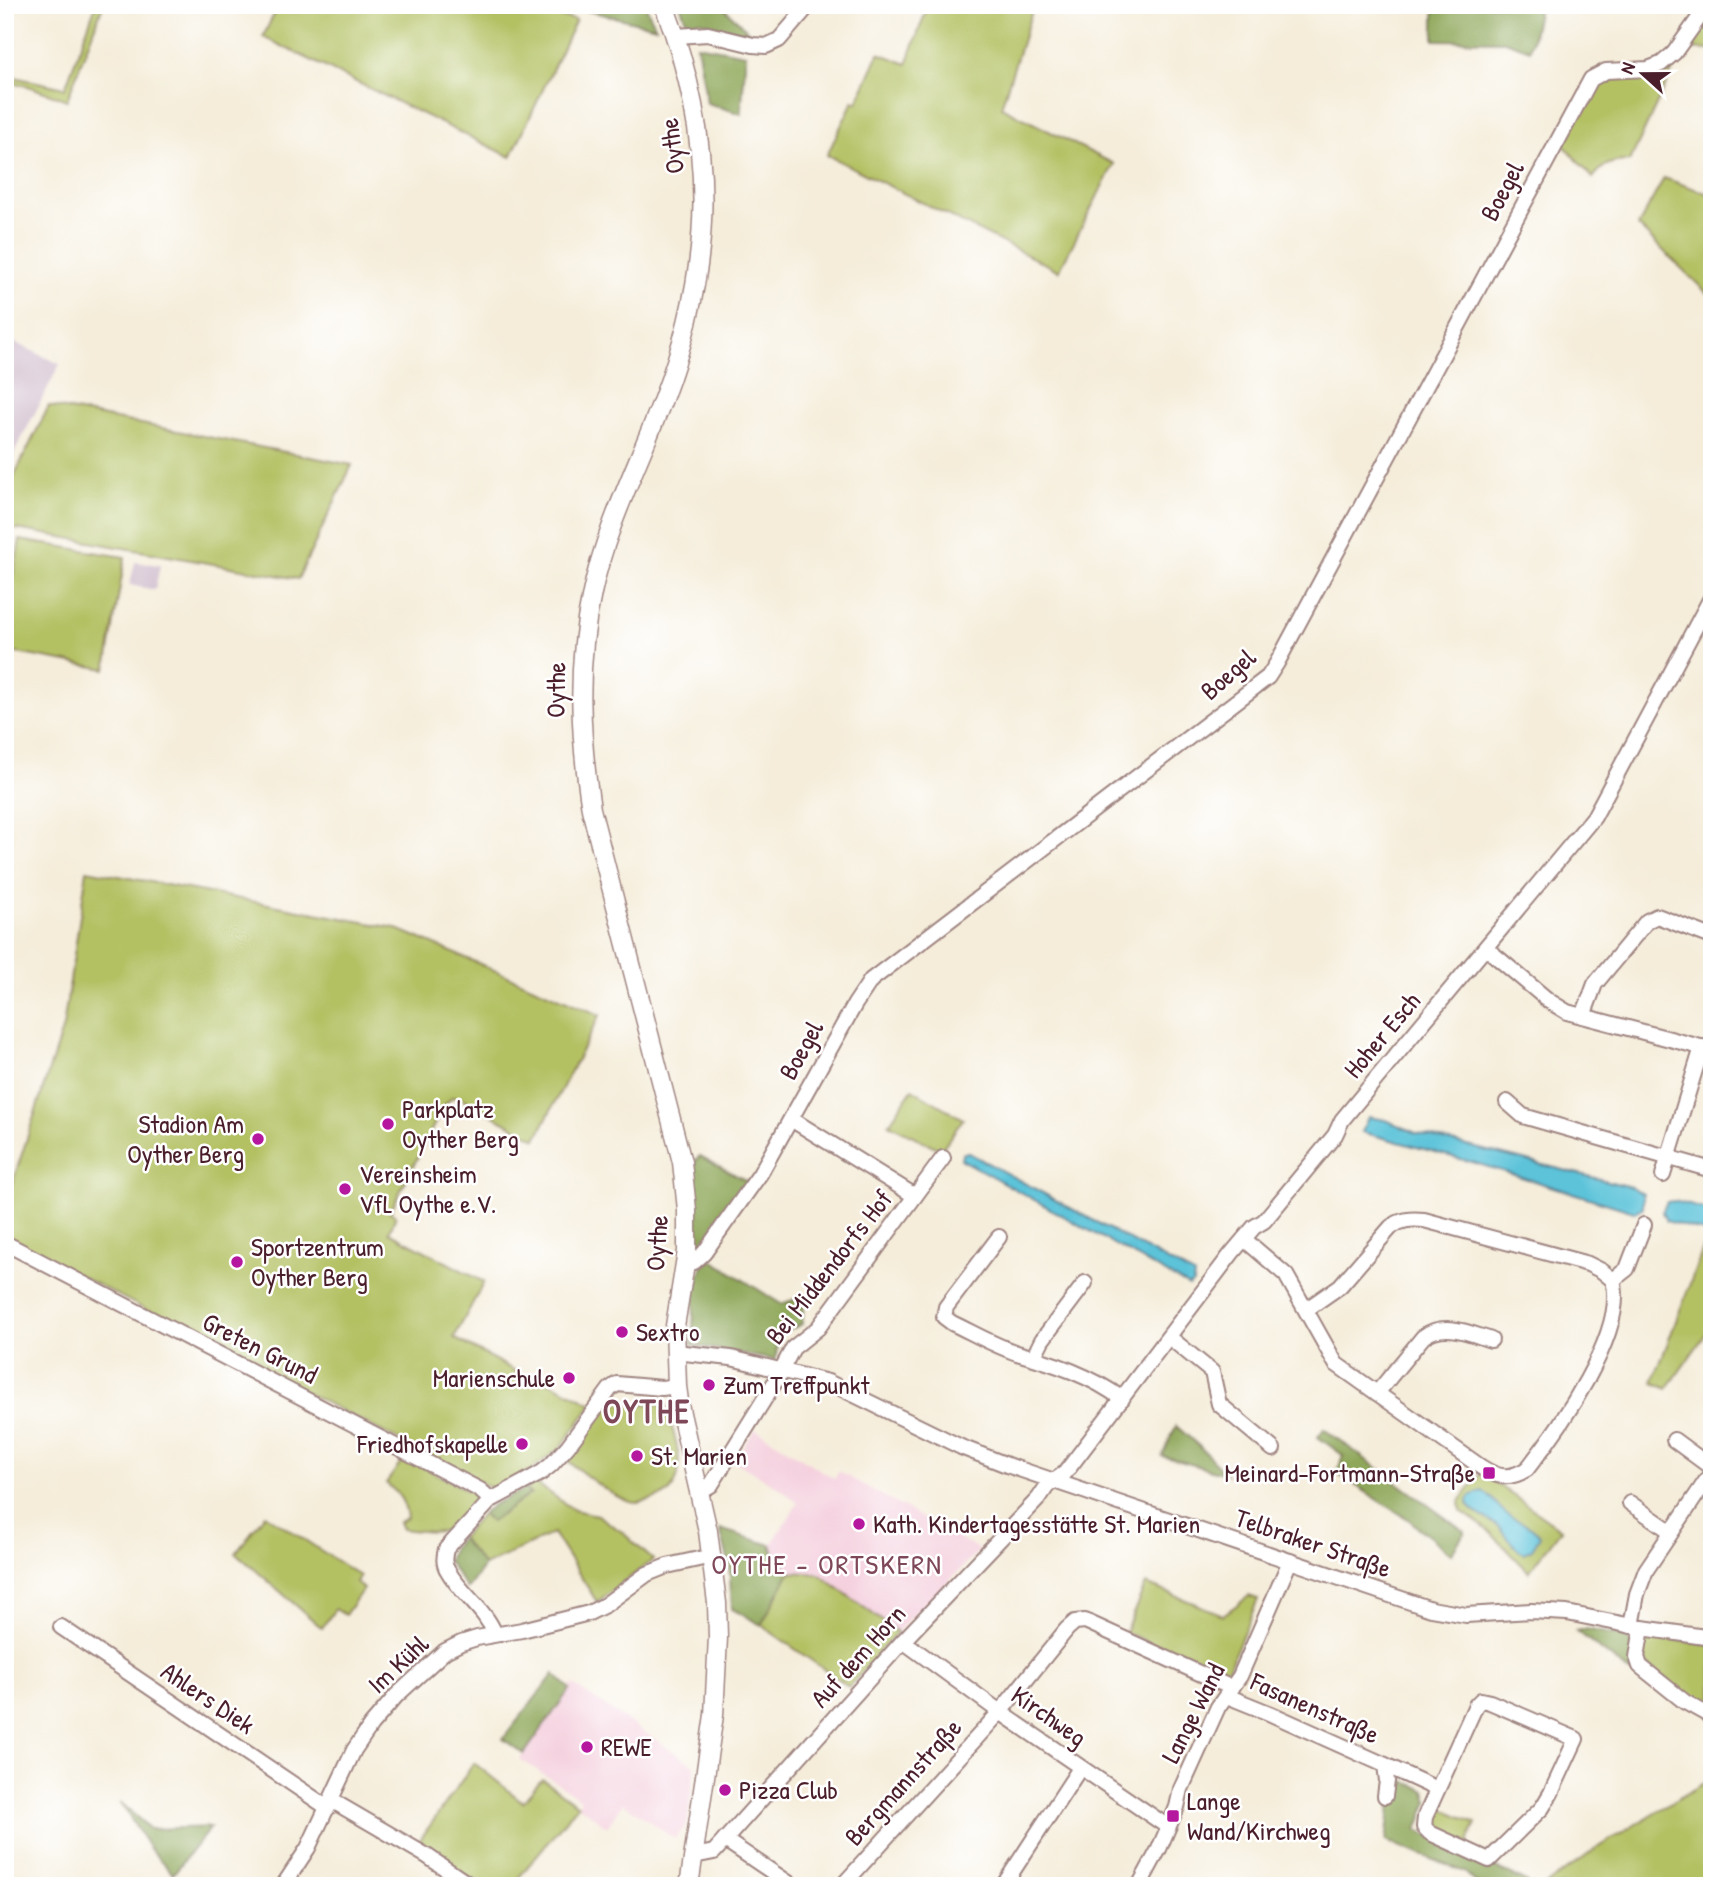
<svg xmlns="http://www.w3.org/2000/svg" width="1717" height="1891" font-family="'Patrick Hand',sans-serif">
	<rect width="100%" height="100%" fill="#fff"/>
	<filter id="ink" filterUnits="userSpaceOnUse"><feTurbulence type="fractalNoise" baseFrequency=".0143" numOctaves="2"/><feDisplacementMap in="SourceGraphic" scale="14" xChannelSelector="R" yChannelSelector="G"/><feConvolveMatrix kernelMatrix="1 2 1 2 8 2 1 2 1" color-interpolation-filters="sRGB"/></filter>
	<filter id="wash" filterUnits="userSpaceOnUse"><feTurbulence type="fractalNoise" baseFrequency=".00686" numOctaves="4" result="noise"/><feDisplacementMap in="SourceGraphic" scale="28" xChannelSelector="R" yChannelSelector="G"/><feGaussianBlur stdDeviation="1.57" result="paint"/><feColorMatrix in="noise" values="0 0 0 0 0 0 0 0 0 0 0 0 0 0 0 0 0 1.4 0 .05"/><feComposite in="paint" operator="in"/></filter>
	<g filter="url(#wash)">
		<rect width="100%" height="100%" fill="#f5edda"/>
		<g fill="#f4cfdd">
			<path d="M755 1429 835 1479 838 1471 980 1550 897 1632 813 1573 790 1572 778 1561 771 1545 798 1503 781 1489 734 1461Z"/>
			<path d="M572 1684 695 1766 687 1824 675 1839 623 1803 607 1827 578 1805 581 1799 520 1759Z"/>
		</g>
		<g fill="#d0bdcd">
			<path d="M5 338 60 364 5 471Z"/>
			<path d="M135 562 160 565 155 590 130 585Z"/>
		</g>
		<g fill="#b4c164" stroke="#7f7048" stroke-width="2">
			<path d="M96 5H103L67 100 25 85 5 82V75L65 88Z"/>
			<path d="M278 5H506L576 20 511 157 263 37Z"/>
			<path d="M928 5H1034L1001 107 1114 164 1059 271 827 155 853 101 857 103 879 53 907 64Z"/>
			<path d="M1712 5V50L1682 49Z"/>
			<path d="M1676 63 1630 161C1612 161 1603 164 1593 178L1562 143 1599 78Z"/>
			<path d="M1664 178 1712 195V298L1638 226Z"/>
			<path d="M49 406 352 465 298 579 5 527V494Z"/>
			<path d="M20 540 125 557 106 669 5 651V617Z"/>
			<path d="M87 870 395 928 600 1015 536 1139 463 1099 452 1097 443 1107 390 1212 396 1216 389 1232 484 1282 454 1338 536 1382 540 1377 593 1404 560 1448 530 1471 493 1489 5 1237V1206L63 1027Z"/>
			<path d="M912 1089 963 1119 941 1150 889 1124Z"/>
			<path d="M1706 1241 1712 1243V1325L1667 1389 1653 1382Z"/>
			<path d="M605 1402 666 1405C671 1426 682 1453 678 1474 676 1486 669 1495 658 1497 652 1499 644 1502 637 1503 618 1503 579 1470 564 1458Z"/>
			<path d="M405 1457 478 1496C461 1536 441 1534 402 1529L399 1522 407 1518C405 1501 399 1494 386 1483Z"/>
			<path d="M1481 1473 1561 1529 1529 1572 1489 1531 1461 1511 1460 1501Z"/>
			<path d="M536 1483 574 1510 597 1515 622 1532 653 1560 597 1602 553 1533 484 1566 461 1538 482 1514 530 1494 525 1489Z"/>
			<path d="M265 1514 360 1576 356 1583 363 1589 345 1615 335 1609 322 1628 236 1553Z"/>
			<path d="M790 1572 819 1574 897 1632 849 1687 761 1625Z"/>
			<path d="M1146 1584 1223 1615 1249 1596 1258 1599 1225 1676 1125 1632Z"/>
			<path d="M1649 1637 1712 1645V1710L1677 1689 1646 1664 1643 1650Z"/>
			<path d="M474 1763 523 1802 542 1779 578 1805 512 1886H482L417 1844Z"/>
			<path d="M1712 1778V1886H1545L1600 1846Z"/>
			<path d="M1431 1804 1476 1823 1465 1849 1430 1833Z"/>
		</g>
		<g fill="#8fa75a" stroke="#6c6342" stroke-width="2">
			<path d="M563 5H645L656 27Z"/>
			<path d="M680 5H721L751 34 746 35 701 21 687 23Z"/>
			<path d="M1529 5 1538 12 1530 50 1505 41 1434 40V6Z"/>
			<path d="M697 45 746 54 741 114 707 103Z"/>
			<path d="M700 1156 749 1182 704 1248 697 1238 693 1163Z"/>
			<path d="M706 1256 781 1304 805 1296 802 1324 780 1334 775 1360 692 1345 695 1289Z"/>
			<path d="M1176 1426 1199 1446 1226 1474 1162 1456Z"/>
			<path d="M1324 1429 1465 1532 1451 1554 1408 1519 1336 1473 1344 1456 1318 1437Z"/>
			<path d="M525 1489 530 1494 491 1522 482 1514 494 1504Z"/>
			<path d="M720 1529 771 1545 778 1561 790 1572 761 1625 732 1609 729 1563Z"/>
			<path d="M461 1538 484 1566 467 1589 448 1561 452 1549Z"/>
			<path d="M1586 1629 1622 1636 1634 1645 1632 1674 1577 1631Z"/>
			<path d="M554 1674 570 1689 524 1754 503 1739Z"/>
			<path d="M1394 1776 1425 1790 1428 1801 1417 1830 1528 1883 1526 1886H1479L1465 1872 1386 1841Z"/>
			<path d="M120 1802 150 1829 211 1827 173 1874 150 1849Z"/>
		</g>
		<g fill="#5cc3d9" stroke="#537182" stroke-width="2">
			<path d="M1368 1117 1386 1120 1416 1133 1631 1187 1643 1194V1208L1634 1212 1482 1165 1362 1132Z"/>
			<path d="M967 1152 1194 1275 1193 1283 1189 1286 961 1159 962 1154Z"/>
			<path d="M1674 1201 1712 1211V1234L1666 1221 1662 1212 1667 1202Z"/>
			<path d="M1482 1491C1493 1496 1497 1507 1507 1514 1518 1522 1533 1524 1540 1536L1532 1549 1524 1553C1512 1547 1509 1537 1500 1528 1492 1520 1445 1503 1482 1491Z"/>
		</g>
	</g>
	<g filter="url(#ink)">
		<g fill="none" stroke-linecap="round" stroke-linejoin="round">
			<defs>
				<g id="minor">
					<path d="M676 36 708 34 753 45 766 46 779 40 809 5"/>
					<path d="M1486 948 1549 1001 1567 1012 1712 1050"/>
					<path d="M1583 1016 1595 984 1647 921 1657 916 1712 937"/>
					<path d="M1507 1102 1523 1116 1712 1170"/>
					<path d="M791 1119 915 1196"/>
					<path d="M1663 1175 1702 1047"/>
					<path d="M999 1237 946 1307 944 1317 952 1323C973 1333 995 1346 1017 1353 1053 1363 1092 1376 1122 1399"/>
					<path d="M1244 1239 1286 1275 1336 1364 1481 1467C1498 1478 1509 1480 1527 1469 1558 1430 1628 1331 1613 1280"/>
					<path d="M5 1243 480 1490 491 1500"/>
					<path d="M685 1262H694L704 1253 760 1174 855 1004 871 980 1268 677 1277 663 1591 79 1606 71 1648 69 1661 64 1674 53 1708 5"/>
					<path d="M1613 1280 1627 1269 1644 1225"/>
					<path d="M1307 1309 1340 1286 1391 1227C1402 1219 1411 1219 1424 1220L1588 1264 1602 1271 1613 1280"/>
					<path d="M1169 1337 1212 1372 1219 1404 1273 1449"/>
					<path d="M675 1352 731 1358 828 1382 961 1447 1007 1465 1431 1609 1466 1615 1531 1611 1567 1613 1642 1628 1712 1638"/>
					<path d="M1034 1356 1042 1340 1085 1283"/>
					<path d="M1377 1393 1423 1337C1443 1321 1469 1333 1491 1340"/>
					<path d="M1674 1440 1712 1468"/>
					<path d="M699 1492 711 1485 775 1382 793 1348 818 1328 943 1158"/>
					<path d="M1630 1503 1670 1531"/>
					<path d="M1631 1626 1637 1594 1646 1570 1712 1472"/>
					<path d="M61 1627 328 1808"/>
					<path d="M1642 1628 1637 1657 1640 1666 1685 1702 1712 1717"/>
					<path d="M495 1634C485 1609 461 1594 448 1571 443 1564 444 1557 446 1549L491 1500 541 1473 551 1465 568 1446 610 1389 617 1384 662 1388 677 1386"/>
					<path d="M903 1641 1000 1712 1168 1827"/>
					<path d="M1227 1696 1269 1713 1385 1765 1387 1781 1385 1796"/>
					<path d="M1481 1700 1490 1702 1576 1739 1551 1793 1542 1808 1489 1860 1430 1833 1424 1827 1425 1817 1476 1705Z"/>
					<path d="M1385 1765 1437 1789"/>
					<path d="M331 1800 427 1856 471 1886"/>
					<path d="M725 1840 793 1886"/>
					<path d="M694 1856 714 1852 903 1641 1039 1498 1047 1486 1065 1473 1232 1253 1254 1227 1264 1221 1335 1135 1342 1120 1594 817 1712 596"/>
					<path d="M283 1886 308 1848 354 1750 371 1725 396 1696 445 1651 461 1643 477 1638 522 1630 589 1613 605 1605 647 1574 667 1566 712 1556"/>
					<path d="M842 1886 1000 1712 1067 1629 1075 1622 1085 1621 1232 1688"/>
					<path d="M1003 1886 1080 1768"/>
					<path d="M1139 1886 1159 1849 1177 1807 1181 1789 1218 1707 1240 1676 1290 1561"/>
				</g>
				<path id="major" d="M664 5C716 141 715 263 663 399 639 463 606 526 592 593 576 665 580 737 591 809L682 1162 687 1210V1251L675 1326 677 1386 680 1409 708 1531 717 1603 718 1637 714 1715 689 1886"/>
			</defs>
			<use href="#minor" stroke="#a08682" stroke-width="18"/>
			<use href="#major" stroke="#a08682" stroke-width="21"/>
			<use href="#minor" stroke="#fff" stroke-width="14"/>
			<use href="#major" stroke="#fff" stroke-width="18"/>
		</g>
	</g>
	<g fill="#b5179e" stroke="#fff" stroke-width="2.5">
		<circle cx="388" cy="1124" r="7"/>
		<circle cx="258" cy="1139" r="7"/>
		<circle cx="345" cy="1189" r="7"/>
		<circle cx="237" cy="1262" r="7"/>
		<circle cx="622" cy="1332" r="7"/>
		<circle cx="569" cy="1378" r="7"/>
		<circle cx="709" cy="1385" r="7"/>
		<circle cx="522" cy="1444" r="7"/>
		<circle cx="637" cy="1456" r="7"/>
		<rect x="1482" y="1466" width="14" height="14" rx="3.5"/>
		<circle cx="859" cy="1524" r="7"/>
		<circle cx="587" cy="1747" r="7"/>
		<circle cx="725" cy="1790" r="7"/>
		<rect x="1166" y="1809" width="14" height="14" rx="3.5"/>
	</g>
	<g text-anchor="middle" stroke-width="5" stroke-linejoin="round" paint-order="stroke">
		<g font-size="26" fill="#4a1f2b" stroke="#fff">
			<text transform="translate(672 146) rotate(-97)" y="9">Oythe</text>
			<text transform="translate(1502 191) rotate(-62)" y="9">Boegel</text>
			<text transform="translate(1228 674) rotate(-41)" y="9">Boegel</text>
			<text transform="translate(556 690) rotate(-89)" y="9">Oythe</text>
			<text transform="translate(1382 1035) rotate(-50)" y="9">Hoher Esch</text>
			<text transform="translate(801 1050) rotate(-61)" y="9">Boegel</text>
			<text transform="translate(657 1243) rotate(-86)" y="9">Oythe</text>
			<text transform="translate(829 1267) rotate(-52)" y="9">Bei Middendorfs Hof</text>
			<text transform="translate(260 1348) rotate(27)" y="9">Greten Grund</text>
			<text transform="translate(1313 1543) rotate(19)" y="9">Telbraker Straße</text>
			<text transform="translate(858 1656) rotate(-48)" y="9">Auf dem Horn</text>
			<text transform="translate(398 1664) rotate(-43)" y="9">Im Kühl</text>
			<text transform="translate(208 1698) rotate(34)" y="9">Ahlers Diek</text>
			<text transform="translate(1315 1708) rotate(24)" y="9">Fasanenstraße</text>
			<text transform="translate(1193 1713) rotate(-63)" y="9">Lange Wand</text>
			<text transform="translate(1049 1716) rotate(35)" y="9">Kirchweg</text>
			<text transform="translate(903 1782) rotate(-48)" y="9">Bergmannstraße</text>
		</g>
		<g font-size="26" fill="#4a1f2b" stroke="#fff" text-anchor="start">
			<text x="402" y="1118">Parkplatz<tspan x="402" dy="30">Oyther Berg</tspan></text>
			<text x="244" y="1133" text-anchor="end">Stadion Am<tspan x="244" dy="30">Oyther Berg</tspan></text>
			<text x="359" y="1183">Vereinsheim<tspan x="359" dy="30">VfL Oythe e.V.</tspan></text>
			<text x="251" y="1256">Sportzentrum<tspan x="251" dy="30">Oyther Berg</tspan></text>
			<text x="636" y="1341">Sextro</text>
			<text x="555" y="1387" text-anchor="end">Marienschule</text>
			<text x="723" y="1394">Zum Treffpunkt</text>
			<text x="508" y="1453" text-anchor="end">Friedhofskapelle</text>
			<text x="651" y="1465">St. Marien</text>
			<text x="1475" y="1482" text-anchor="end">Meinard-Fortmann-Straße</text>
			<text x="873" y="1533">Kath. Kindertagesstätte St. Marien</text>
			<text x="601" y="1756">REWE</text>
			<text x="739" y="1799">Pizza Club</text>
			<text x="1187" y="1810">Lange<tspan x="1187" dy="30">Wand/Kirchweg</tspan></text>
		</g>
		<g font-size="28" letter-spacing="2" fill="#7f4859" stroke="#fff">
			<text x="827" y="1574">OYTHE - ORTSKERN</text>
		</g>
		<g font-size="33" font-weight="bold" letter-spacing="2" fill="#7f4859" stroke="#fff">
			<text x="647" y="1423">OYTHE</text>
		</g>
	</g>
	<rect width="1717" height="1891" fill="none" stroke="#fff" stroke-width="28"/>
	<g transform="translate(1643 74) rotate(291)" stroke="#ffffff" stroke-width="5" paint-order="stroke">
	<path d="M0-5L12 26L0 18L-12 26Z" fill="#4a1f2b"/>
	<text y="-10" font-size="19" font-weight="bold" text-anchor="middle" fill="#4a1f2b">N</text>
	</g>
</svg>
